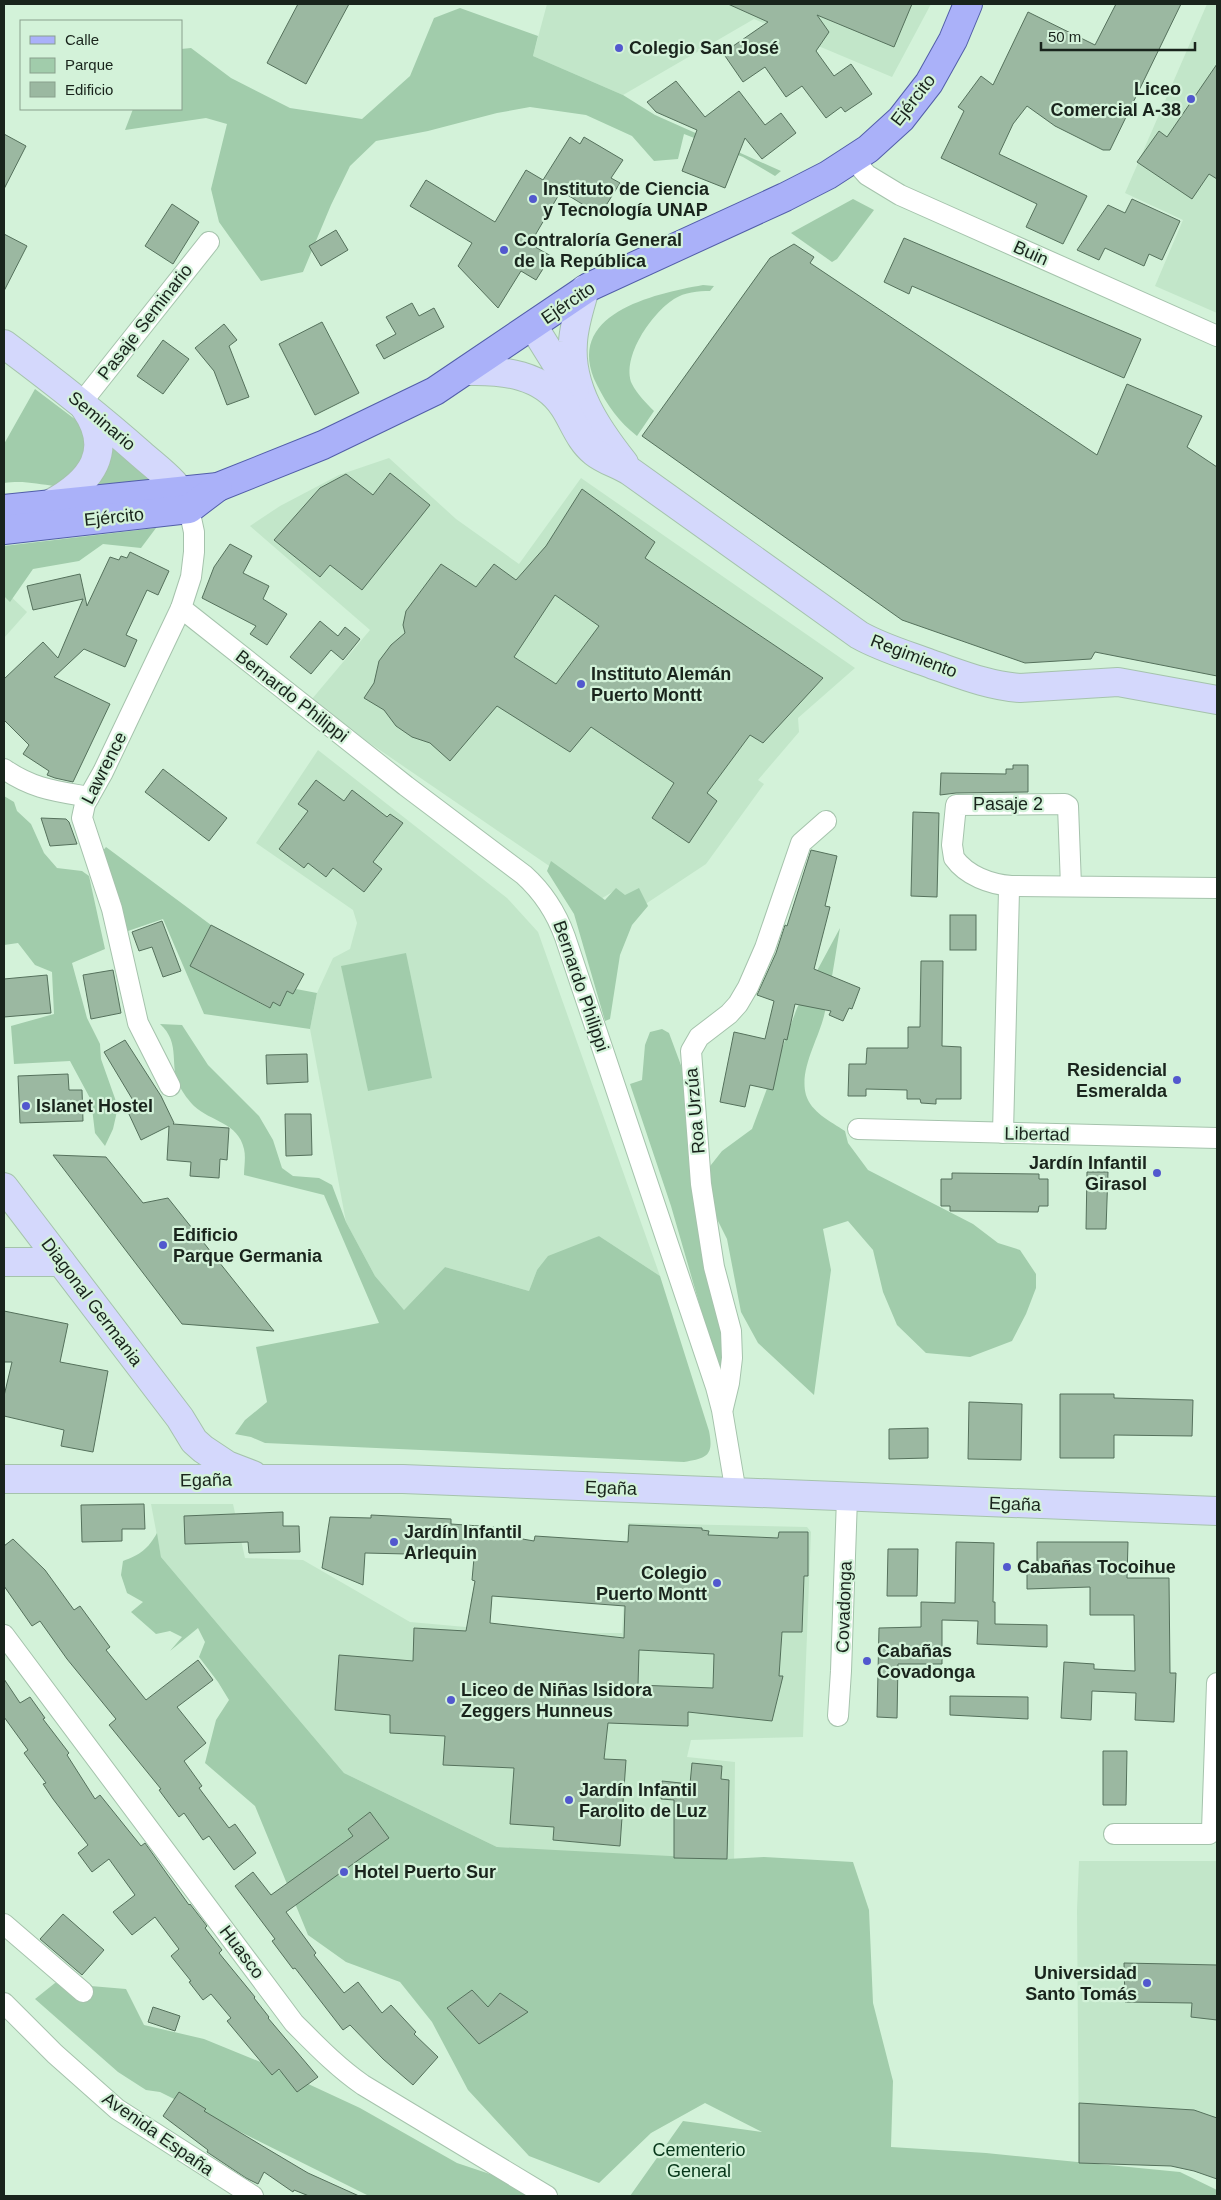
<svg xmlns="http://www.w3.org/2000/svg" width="1221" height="2200" font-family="Arial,sans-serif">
	<rect width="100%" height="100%" fill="#d3f2d9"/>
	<g fill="#c2e6c9">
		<path d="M547 4H931L892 77 754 19 623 95 533 56Z"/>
		<path d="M1207 4H1217V313L1155 286 1183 220 1125 193Z"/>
		<path d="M389 458 456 519 519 564 581 478 855 668 798 718 799 732 758 780 764 784 706 864 647 903 626 900 614 891 599 900 368 742 312 699 370 630 250 526 280 506 339 475Z"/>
		<path d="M4 590 27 612 4 638Z"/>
		<path d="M318 750 507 898 538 932 660 1276 599 1236 537 1270 529 1291 445 1267 404 1310 375 1276 346 1222 310 1029 317 993 333 958 350 949 357 923 353 910 256 843Z"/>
		<path d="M151 1504H233L245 1558 303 1560 410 1622 531 1633H622L628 1523 807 1527 811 1532 803 1737 691 1740 687 1757 735 1762 734 1866 497 1847 344 1773 161 1557Z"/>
		<path d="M1079 1861H1217V2179L1194 2171 1171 2166 1079 2163 1077 1910Z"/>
	</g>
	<g fill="#a1ccab">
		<path d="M460 8 538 36 533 56 623 95 655 115 781 171 775 176 743 157 684 134 678 159 654 161 632 136 586 115 530 107 497 113 428 131 376 141 350 166 331 205 303 272 261 281 219 222 211 189 227 124 206 118 125 130 133 109H181V49L191 48 231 78 290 108 362 119 410 76 434 18Z"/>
		<path d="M853 199 874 210 837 259 832 262 791 233Z"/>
		<path d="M703 285 714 286 710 291C698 291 685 292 674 299 652 313 621 357 632 384 637 394 646 403 654 411L637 436C619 422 607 405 597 385 562 314 653 294 703 285Z"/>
		<path d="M35 389 76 420 88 435 84 464 56 486C37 484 23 480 4 483V444Z"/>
		<path d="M112 441 159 482 93 492Z"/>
		<path d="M156 528 141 548 103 544 79 561 33 569 10 602 4 596V546Z"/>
		<path d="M4 796 14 802 17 811 31 824 44 853 57 868 82 871 89 876 105 949 72 963 87 1018 100 1044 101 1059 118 1107 113 1129 105 1146 95 1133 91 1100 70 1061 14 1064 11 1026 54 1014 52 972 35 965 18 943 4 945Z"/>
		<path d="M106 847 211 925 201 944 203 973 269 1008 273 1002 280 1005 287 991 293 994 296 989 317 993 310 1029 204 1014 163 919 128 931 101 853Z"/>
		<path d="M551 861 605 900 616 888 625 895 639 888 648 906 632 925 620 955 610 1019 605 1021 574 914 547 871Z"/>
		<path d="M840 928C835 957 831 987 824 1016 818 1040 799 1070 806 1095 811 1112 830 1121 845 1131L848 1143 868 1170 973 1224 998 1243 1020 1250 1036 1274V1288L1026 1314 1012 1341 970 1357 926 1353 897 1325 883 1292 873 1250 848 1221 823 1229 831 1270 814 1395 758 1343 741 1312 727 1239 715 1215 707 1170 722 1151 752 1129 797 1008Z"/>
		<path d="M406 953 432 1078 368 1091 341 966Z"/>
		<path d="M160 1024 182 1025 208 1065 259 1116 273 1140 282 1168 293 1176 319 1178 332 1185 346 1222 375 1276 404 1310 445 1267 529 1291 537 1270 548 1256 599 1236 660 1276 709 1431C714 1456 707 1458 684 1462L265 1443 251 1437 235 1434 245 1420 267 1402 256 1347 379 1323 324 1195 244 1175C244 1167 246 1157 244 1149 238 1122 211 1122 194 1106 189 1101 183 1093 180 1087 168 1066 182 1044 160 1024Z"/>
		<path d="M662 1029 669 1033 682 1068 723 1343 724 1361 719 1372 671 1206 630 1084 642 1080 645 1045 650 1032Z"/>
		<path d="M157 1533 161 1557 344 1773 497 1847 727 1859 764 1857 853 1862 869 1910 873 2003 893 2081 891 2147 986 2153 1180 2172 1217 2190V2196H630L683 2121 762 2132 705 2103 651 2133 599 2183 529 2156 468 2090 432 2022 400 1982 346 1962 308 1935 255 1806 205 1763 216 1720 229 1700 218 1682 199 1657 205 1642 198 1628 170 1651 182 1637 170 1631 156 1634 131 1612 143 1602 127 1593 121 1575 123 1561C140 1555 148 1549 157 1533Z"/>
		<path d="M55 1983 126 1989 144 2025 204 2039 263 2063 360 2108 457 2163 520 2184 538 2196H369L160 2092 146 2090 118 2072 35 1999Z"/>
	</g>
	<g fill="#9bb8a1" stroke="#55715c" fill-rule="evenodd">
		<path d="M298 4H349L306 84 267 63Z"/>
		<path d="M728 4H912L894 47 817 15 829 32 816 51 834 76 851 64 872 94 845 112 841 107 826 118 802 86 786 97 765 67 743 82 723 53 768 22Z"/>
		<path d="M1116 4H1181L1110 150H1103L1055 126 1027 106 1013 124 999 154 1087 196 1063 244 1026 227 1037 204 941 158 964 111 958 107 981 76 993 85 1028 12 1095 45Z"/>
		<path d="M1217 64V179L1209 174 1192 199 1137 162 1159 131 1167 137Z"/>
		<path d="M676 81 705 117 739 91 765 125 781 113 796 133 762 159 745 138 725 188 682 171 697 130 656 112 647 102Z"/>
		<path d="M4 134 26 146 4 189Z"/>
		<path d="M570 137 580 144 584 137 623 160 611 178 620 183 600 215 561 191 530 244 551 256 536 280 521 271 498 308 458 266 472 243 410 206 426 180 495 222 526 170 543 180Z"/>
		<path d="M1132 199 1180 221 1162 260 1149 254 1144 266 1105 248 1099 260 1077 250 1108 205 1125 213Z"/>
		<path d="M172 204 199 222 173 264 145 246Z"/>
		<path d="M336 230 348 250 321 266 309 246Z"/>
		<path d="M4 234 27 246 4 291Z"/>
		<path d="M904 238 1141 339 1124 378 912 286 909 294 884 282Z"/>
		<path d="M794 244 814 257 810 263 1097 455 1127 384 1202 416 1187 447 1217 467V676L1095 652 1091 659 1025 663 902 620 642 436 770 258Z"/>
		<path d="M412 303 419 316 434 308 444 327 384 359 376 345 396 334 386 317Z"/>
		<path d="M322 322 359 393 315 415 279 344Z"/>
		<path d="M224 324 237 340 229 346 249 397 227 405 214 371 195 348Z"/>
		<path d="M163 340 189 359 163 394 137 376Z"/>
		<path d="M390 473 430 505 362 590 330 565 320 577 274 540 320 488 346 474 373 495Z"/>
		<path d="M582 489 655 542 645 558 823 678 763 743 750 735 707 793 717 801 689 843 652 818 674 783 591 727 570 752 497 706 450 761 430 743 412 737 396 726 384 710 364 698 374 683 379 661 391 645 405 633 403 625 406 611 441 564 476 587 494 564 516 580 546 546ZM555 595 599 626 556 684 514 657Z"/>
		<path d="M230 544 252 556 243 573 269 586 263 599 287 614 267 645 250 634 256 626 202 598 214 567Z"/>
		<path d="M130 552 169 571 158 595 147 590 126 635 137 640 125 667 84 649 54 677 110 704 73 782 55 778 47 775 49 771 23 754 29 745 4 720V679L43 642 58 658 83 599 33 610 27 586 80 574 87 606 110 557 119 560 121 556 127 558Z"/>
		<path d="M320 621 338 636 345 627 360 639 343 660 331 650 311 674 290 657Z"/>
		<path d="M1013 765H1028V792L956 793 940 795 941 773 1006 774V769H1013Z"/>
		<path d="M163 769 227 818 209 841 145 792Z"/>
		<path d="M316 780 344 801 352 790 387 817 390 814 403 823 373 862 382 869 364 892 333 868 326 877 308 863 304 868 279 849 308 811 298 804Z"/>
		<path d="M913 812 939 813 937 897 911 896Z"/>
		<path d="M41 818 66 819 69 822 77 844 50 846Z"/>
		<path d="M811 850 837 856 825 906 830 907 814 969 860 988 852 1009 849 1008 843 1021 829 1015 831 1011 795 1004 787 1040 784 1039 773 1090 750 1085 745 1107 720 1102 734 1032 765 1039 774 1001 757 995 776 953 785 925 787 926Z"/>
		<rect x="950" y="915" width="26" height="35"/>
		<path d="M162 921 181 971 163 977 152 947 139 951 132 932Z"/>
		<path d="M211 925 304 974 293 994 287 991 280 1006 273 1002 270 1008 190 966Z"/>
		<path d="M921 961H943L942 1046 961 1047V1099H936V1104L921 1103 920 1099H907V1090L866 1089V1096H848L849 1064H866L867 1048H908V1027H920Z"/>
		<path d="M113 970 121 1013 91 1019 83 975Z"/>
		<path d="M47 975 51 1013 4 1017V979Z"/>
		<path d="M125 1040 161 1096 174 1123 173 1124 229 1128 227 1160 220 1159 219 1178 190 1176 191 1162 167 1160 169 1126 141 1140 128 1112 137 1107 104 1052Z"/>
		<path d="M307 1054 308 1082 267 1084 266 1055Z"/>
		<path d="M68 1074 69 1090H82L83 1121 20 1123 18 1076Z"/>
		<path d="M285 1114H311L312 1155 286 1156Z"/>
		<path d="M53 1155 106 1157 143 1203 168 1198 274 1331 182 1324Z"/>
		<path d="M1087 1172H1108L1106 1229H1086Z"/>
		<path d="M952 1173 1039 1174V1179H1048V1206H1039L1038 1212 950 1211V1206H941V1179H952Z"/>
		<path d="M4 1311 68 1324 60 1362 108 1371 93 1452 61 1446 64 1430 4 1416V1396L12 1362H4Z"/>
		<path d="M1060 1394H1114V1398L1193 1400 1192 1436 1114 1435V1458H1060Z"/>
		<path d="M969 1402 1022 1404 1021 1460 968 1459Z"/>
		<path d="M928 1428V1458L889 1459V1429Z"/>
		<path d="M144 1504 145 1529H122V1541L82 1542 81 1505Z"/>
		<path d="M283 1512V1526H299L300 1552 249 1553 248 1542 185 1544 184 1516Z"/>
		<path d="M371 1515 451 1519V1524L494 1527V1534L534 1541 535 1536 628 1542 629 1525 702 1528V1530L709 1531 708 1535 778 1538 779 1532H808V1576H804L802 1632H782L779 1676H783L772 1721 688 1712V1726L608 1723 604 1759 626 1760 620 1846 553 1840 554 1827 510 1824 514 1768 443 1765 445 1736 390 1733V1715L335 1710 339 1655 413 1661 414 1628 466 1631 475 1581 472 1580 474 1558 449 1555 365 1553 363 1585 322 1568 330 1517 371 1518ZM492 1596 625 1606 624 1638 490 1623ZM639 1650 714 1654 713 1688 638 1685Z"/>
		<path d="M13 1539 45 1570 74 1610 80 1606 110 1647 106 1650 146 1700 198 1660 213 1680 177 1707 206 1743 184 1761 202 1786 199 1788 229 1828 235 1824 256 1853 234 1870 209 1836 203 1840 184 1813 179 1817 159 1790 161 1789 109 1725 116 1719 67 1659 40 1621 32 1626 4 1586V1546Z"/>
		<path d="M956 1542 994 1543 993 1602H995V1624L1047 1625V1647L977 1644 978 1621 942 1620V1664H898L897 1718 877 1717 879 1628 921 1627V1602L955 1603Z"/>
		<path d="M1037 1542H1128L1127 1578H1169L1170 1673H1176L1174 1722 1135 1720 1136 1693 1092 1691 1091 1720 1061 1718 1064 1662 1094 1664V1669L1135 1671 1134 1615H1090V1587L1027 1589V1565L1037 1564Z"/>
		<path d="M888 1549H918L917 1596H887Z"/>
		<path d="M4 1679 20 1703 30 1697 45 1718 43 1719 69 1753 67 1755 95 1799 100 1795 141 1846 145 1843 189 1905 190 1904 207 1926 205 1928 222 1950 219 1953 255 1997 254 1998 269 2017 268 2018 318 2077 297 2092 279 2069 272 2075 227 2021 231 2018 211 1994 203 2000 189 1982 191 1981 171 1956 179 1949 155 1917 132 1935 113 1912 135 1895 109 1859 92 1872 78 1853 88 1845 53 1799 43 1784 46 1783 24 1753 28 1750 4 1717Z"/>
		<path d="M950 1696 1028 1697V1719L950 1715Z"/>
		<path d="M1103 1751H1127L1126 1805H1103Z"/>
		<path d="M692 1763 722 1766 721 1779 729 1780 727 1859 674 1858V1800L661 1799 662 1781 690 1784Z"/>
		<path d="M370 1812 389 1838 286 1912 316 1953 314 1955 344 1993 358 1982 382 2013 391 2005 416 2032 414 2034 438 2057 413 2085 383 2059 350 2025 343 2030 295 1968 293 1969 272 1941 275 1939 235 1886 253 1872 271 1895 353 1836 348 1829Z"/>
		<path d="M63 1914 104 1950 82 1975 40 1939Z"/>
		<path d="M1124 1963 1217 1965V2020L1191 2017 1192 2003 1125 2002Z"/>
		<path d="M472 1990 488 2007 500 1993 528 2012 479 2044 447 2008Z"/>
		<path d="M153 2007 180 2016 175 2031 148 2022Z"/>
		<path d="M179 2092 206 2109 204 2111 276 2154 308 2173 359 2196H309L294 2190 293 2192 264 2172 258 2184 246 2178 207 2152 208 2150 163 2116Z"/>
		<path d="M1079 2103 1194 2110 1217 2118V2179L1194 2171 1171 2166 1079 2163Z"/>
	</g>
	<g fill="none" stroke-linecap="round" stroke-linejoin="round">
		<defs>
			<g id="street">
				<path d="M853 159 867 175 900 195 1217 336"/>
				<path d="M82 402 209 242"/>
				<path d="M181 608 406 786 524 875C544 893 556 912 565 937L716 1387 722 1410 736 1493"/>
				<path d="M4 769C33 789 55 791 89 797"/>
				<path d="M1071 886 1068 806 1065 804 956 805 952 845 954 858C967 876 990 884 1011 886L1217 888"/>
				<path d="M170 1086 138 1023 112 909 82 818 85 804 103 772 181 608 191 577 194 552V532L189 509"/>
				<path d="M858 1129 1217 1138"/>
				<path d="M1003 1133 1009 890 1011 886"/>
				<path d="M723 1408 729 1383 732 1358 731 1331 714 1267 701 1184 691 1051 699 1037 729 1014 738 1004 748 987 765 948 801 843 826 821"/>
				<path d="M4 1635 294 2023C316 2045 337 2067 363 2085L547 2196"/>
				<path d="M838 1716 841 1671 847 1498"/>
				<path d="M1114 1834H1209L1212 1830 1217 1683"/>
				<path d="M4 1924 83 1992"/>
				<path d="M4 2003 55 2054 117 2109 253 2196"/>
			</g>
			<g id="secondary">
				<path d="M585 289C580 307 574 324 573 342 569 388 597 429 624 463"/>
				<path d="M533 326 566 379 575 389"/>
				<path d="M4 344C51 379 97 415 141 454 159 470 180 484 189 507"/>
				<path d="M467 371C503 370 543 374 564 407 574 422 579 440 594 452 605 461 619 464 631 472L859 635C882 648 907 655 931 664 960 674 989 686 1020 688L1118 682 1217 700"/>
				<path d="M50 504C91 482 115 451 85 408"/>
				<path d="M4 1187 180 1418 194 1441 203 1449 227 1465 253 1475"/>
				<path d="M4 1262H61"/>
				<path d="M4 1479H403L1217 1511"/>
			</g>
			<g id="primary">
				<path d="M4 509 218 487 323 445 435 391 589 287 785 197 828 175 868 149 901 119 929 83 953 40 968 4"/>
				<path d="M4 530 189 509 218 487"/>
			</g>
		</defs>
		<use href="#street" stroke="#a5c3ac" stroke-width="22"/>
		<use href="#secondary" stroke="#a5c3ac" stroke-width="30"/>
		<use href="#primary" stroke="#525ea9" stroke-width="30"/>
		<use href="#street" stroke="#fff" stroke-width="20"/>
		<use href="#secondary" stroke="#d4d8fc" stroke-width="28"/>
		<use href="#primary" stroke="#aab1f9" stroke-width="28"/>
	</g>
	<g fill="#5258ce" stroke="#d3f2d9" stroke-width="2">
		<circle cx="619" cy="48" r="5"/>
		<circle cx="1191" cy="99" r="5"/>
		<circle cx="533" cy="199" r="5"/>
		<circle cx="504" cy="250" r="5"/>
		<circle cx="581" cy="684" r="5"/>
		<circle cx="1177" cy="1080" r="5"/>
		<circle cx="26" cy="1106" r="5"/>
		<circle cx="1157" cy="1173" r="5"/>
		<circle cx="163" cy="1245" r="5"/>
		<circle cx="394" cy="1542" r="5"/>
		<circle cx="1007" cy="1567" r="5"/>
		<circle cx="717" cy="1583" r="5"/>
		<circle cx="867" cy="1661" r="5"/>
		<circle cx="451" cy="1700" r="5"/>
		<circle cx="569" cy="1800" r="5"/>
		<circle cx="344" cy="1872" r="5"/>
		<circle cx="1147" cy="1983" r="5"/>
	</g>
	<g text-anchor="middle" stroke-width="4.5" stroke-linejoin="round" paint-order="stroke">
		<g font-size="18" font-weight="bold" fill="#19241c" stroke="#d3f2d9" text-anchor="start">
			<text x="629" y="54">Colegio San José</text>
			<text x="1181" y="95" text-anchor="end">Liceo<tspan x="1181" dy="21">Comercial A-38</tspan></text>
			<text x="543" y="195">Instituto de Ciencia<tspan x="543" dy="21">y Tecnología UNAP</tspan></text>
			<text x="514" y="246">Contraloría General<tspan x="514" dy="21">de la República</tspan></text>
			<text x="591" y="680">Instituto Alemán<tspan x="591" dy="21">Puerto Montt</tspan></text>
			<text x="1167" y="1076" text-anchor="end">Residencial<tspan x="1167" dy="21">Esmeralda</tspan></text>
			<text x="36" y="1112">Islanet Hostel</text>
			<text x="1147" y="1169" text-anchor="end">Jardín Infantil<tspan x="1147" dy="21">Girasol</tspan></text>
			<text x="173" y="1241">Edificio<tspan x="173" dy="21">Parque Germania</tspan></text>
			<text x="404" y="1538">Jardín Infantil<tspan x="404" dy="21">Arlequin</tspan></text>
			<text x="1017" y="1573">Cabañas Tocoihue</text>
			<text x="707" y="1579" text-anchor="end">Colegio<tspan x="707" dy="21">Puerto Montt</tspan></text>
			<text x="877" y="1657">Cabañas<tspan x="877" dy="21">Covadonga</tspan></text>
			<text x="461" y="1696">Liceo de Niñas Isidora<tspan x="461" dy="21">Zeggers Hunneus</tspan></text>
			<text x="579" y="1796">Jardín Infantil<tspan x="579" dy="21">Farolito de Luz</tspan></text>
			<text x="354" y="1878">Hotel Puerto Sur</text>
			<text x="1137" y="1979" text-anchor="end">Universidad<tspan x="1137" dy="21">Santo Tomás</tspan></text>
		</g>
		<g font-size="18" fill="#19241c" stroke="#d3f2d9">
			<text transform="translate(913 100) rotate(-52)" y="6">Ejército</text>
			<text transform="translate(1031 253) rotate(24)" y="6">Buin</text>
			<text transform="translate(568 303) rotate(-34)" y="6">Ejército</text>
			<text transform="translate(145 322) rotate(-52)" y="6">Pasaje Seminario</text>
			<text transform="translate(102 421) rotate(40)" y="6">Seminario</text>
			<text transform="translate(114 517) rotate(-6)" y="6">Ejército</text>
			<text transform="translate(914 656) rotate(21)" y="6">Regimiento</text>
			<text transform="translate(292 696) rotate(38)" y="6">Bernardo Philippi</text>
			<text transform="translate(104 768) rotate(-63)" y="6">Lawrence</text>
			<text x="1008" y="810">Pasaje 2</text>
			<text transform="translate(581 986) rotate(71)" y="6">Bernardo Philippi</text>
			<text transform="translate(695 1111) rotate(-95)" y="6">Roa Urzúa</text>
			<text transform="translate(1037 1134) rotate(1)" y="6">Libertad</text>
			<text transform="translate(92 1302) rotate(53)" y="6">Diagonal Germania</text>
			<text transform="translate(206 1480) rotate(-1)" y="6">Egaña</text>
			<text transform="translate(611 1488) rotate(2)" y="6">Egaña</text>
			<text transform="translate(1015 1504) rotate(2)" y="6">Egaña</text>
			<text transform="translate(844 1607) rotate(-88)" y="6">Covadonga</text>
			<text transform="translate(242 1952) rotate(53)" y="6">Huasco</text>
			<text transform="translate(158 2134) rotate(35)" y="6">Avenida España</text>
		</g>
		<g font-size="18" fill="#063619" stroke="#d3f2d9">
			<text x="699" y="2156">Cementerio<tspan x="699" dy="21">General</tspan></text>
		</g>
	</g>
	<rect width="1221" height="2200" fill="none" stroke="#19241c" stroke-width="10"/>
	<rect x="20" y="20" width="162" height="90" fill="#d3f2d9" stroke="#89a08d"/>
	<rect x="30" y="36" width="25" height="8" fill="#aab1f9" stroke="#89a08d"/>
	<text x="65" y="45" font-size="15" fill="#19241c">Calle</text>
	<rect x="30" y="58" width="25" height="15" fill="#a1ccab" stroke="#89a08d"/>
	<text x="65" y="70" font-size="15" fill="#19241c">Parque</text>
	<rect x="30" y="82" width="25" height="15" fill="#9bb8a1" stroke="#89a08d"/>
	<text x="65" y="95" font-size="15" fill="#19241c">Edificio</text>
	<path d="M1041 42v8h154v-8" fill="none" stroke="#19241c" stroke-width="2.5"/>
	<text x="1048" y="42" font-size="15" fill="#19241c" stroke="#d3f2d9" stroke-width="4" paint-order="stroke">50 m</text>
</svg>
